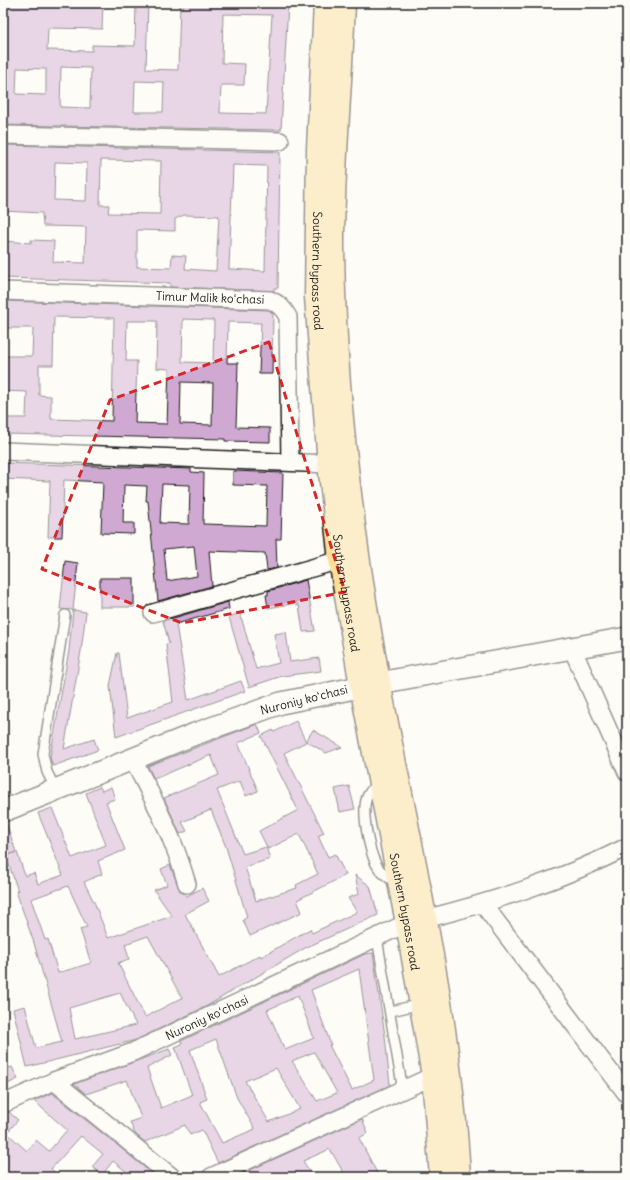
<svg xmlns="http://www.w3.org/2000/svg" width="630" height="1180" font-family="Delius,sans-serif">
	<rect width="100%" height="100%" fill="#fdfcf7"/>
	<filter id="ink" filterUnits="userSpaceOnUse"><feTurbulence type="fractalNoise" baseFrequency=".025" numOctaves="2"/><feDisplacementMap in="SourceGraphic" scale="8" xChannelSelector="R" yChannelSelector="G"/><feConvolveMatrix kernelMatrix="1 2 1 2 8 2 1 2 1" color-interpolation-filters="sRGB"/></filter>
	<g filter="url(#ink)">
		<g fill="#cfa9d1" stroke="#1c1c1c" fill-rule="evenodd">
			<path d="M5 3H103L102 29 48 28 47 50 92 51V45L135 46 136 3H148L146 69 178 70 180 3H288L281 130 3 125ZM223 14 272 15 266 114 220 113 221 85H244L245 64 222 63ZM61 67 91 68 90 108 60 107ZM17 68 46 69V95L16 94ZM135 81 164 82 163 112H134Z"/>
			<path d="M3 145 280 152 278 288H274V291L170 287V283L3 278V241L31 243V240L54 241 53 262 85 263 86 227 43 226 42 213 3 211ZM101 160 161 161 160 214 108 213 109 205H100ZM55 162 87 163 86 201 54 200ZM233 165 267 166 265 271 229 269ZM184 215 219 216 216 271 185 269 186 256 172 255 171 268 137 267V230L175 231V219Z"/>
			<path d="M3 301 269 310 273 314 272 374H259L261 323 228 322 227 363H238L236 427 270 428V442L225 441V439L3 434V418H26L27 392 3 391V356H32L33 328H3ZM54 317 114 318 112 421 51 419V396L39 395V365H53ZM183 319 214 320 213 363 182 362ZM127 321H157L156 368 169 369 167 424 135 423 137 361H126ZM181 382 213 383 212 425 180 424Z"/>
			<path d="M3 463 191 469V472L204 473 203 524 266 526 267 486 233 485V471L283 473 281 539H276L277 568 267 570 265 553 209 551 212 586 158 601 148 501H146L147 486 124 485 123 523H134V534L101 533 103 482 64 480 62 537H48L50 481 3 479ZM162 484 190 485 189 524 160 523ZM194 546 197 576 167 581 164 549Z"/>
			<path d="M65 561 78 563 73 610 60 609Z"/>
			<rect x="100" y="578" width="34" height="29"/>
			<path d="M306 580 315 631 303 632 299 605 297 606V603L268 608 266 595H268V591Z"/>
			<path d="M228 602 229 609 176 624 188 700 241 681 245 691 116 737 110 686 117 653H119L127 718 173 702 166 644 169 643 163 621Z"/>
			<path d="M73 610 86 612 81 651 64 749 94 739 98 750 53 766 50 757 69 650Z"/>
			<path d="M240 613 256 669 279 663 274 634 286 632 290 662 319 658 321 671 282 676 249 687 229 617Z"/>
			<path d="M296 721 306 742 284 753 324 833 318 836 328 857 335 854 346 875 297 900 302 912 250 936 243 920 247 917 226 847 211 810 182 822 187 831 180 834 164 798 219 775 211 755 154 779 148 766 257 724 261 733 238 743 258 791 246 796 240 781 217 790 243 854 266 847 270 859 245 867 256 901 297 888 296 885 318 874 299 834 268 849 259 831 298 810 261 736 273 730 274 732Z"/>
			<path d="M313 730 342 747 326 753 306 741Z"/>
			<path d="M349 786 355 809 340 812 335 789Z"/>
			<path d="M100 787 102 791 111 787 115 799 106 802 125 850 98 861 102 874 84 882 95 904 108 938 172 916 154 890 167 885 161 869 170 865 180 891 187 896 202 888 209 901 185 914 219 977 260 955 261 957 310 929 312 933 357 912 348 898 359 894 355 875 370 886 378 915 305 948 207 1006 136 1040 27 1067 13 1009 25 1006 36 1048 62 1042 34 943 16 891H18L6 856 17 852 25 876 34 873 38 884 63 875 38 813 52 808 72 858 106 845 86 793ZM68 886 87 927 80 929 91 963 58 973 48 939 45 940 31 899ZM148 936 182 998 145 1017 118 963 129 959 125 944ZM120 993 136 1025 75 1039 69 1008Z"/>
			<path d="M6 822 16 852 3 857V823Z"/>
			<path d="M373 953 385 1036 390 1085 218 1163 202 1130 190 1135 185 1125 145 1142 135 1134 130 1122 141 1118 127 1080 86 1094 74 1084 169 1049 172 1055 147 1068 161 1108 192 1095 175 1047 182 1044 181 1041 365 954ZM359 969 374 1080 352 1090 329 1045H331L311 990ZM298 996 314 1038 285 1050 267 1010ZM216 1039 237 1098 255 1129 222 1143 200 1102 207 1099 190 1050ZM314 1052 337 1093 317 1101 292 1061ZM276 1068 300 1109 269 1122 245 1081Z"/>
			<path d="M12 1067 18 1079 3 1086V1069Z"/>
			<path d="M52 1093 111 1140 156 1177H133L113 1161 102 1175 92 1167 103 1154 81 1136 51 1169 60 1177H3V1114L9 1112 18 1120 7 1133 27 1151 36 1140 49 1151 67 1130 34 1101Z"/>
			<path d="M362 1119 368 1133 359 1138 379 1177H346L330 1149 303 1161 313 1177H235Z"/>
		</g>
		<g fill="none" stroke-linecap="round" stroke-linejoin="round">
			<defs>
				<g id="service">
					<path d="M378 783C374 787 369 791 367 797 361 812 369 850 376 864 380 872 388 878 396 882"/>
					<path d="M56 790 47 772 43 754 65 615"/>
					<path d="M377 938 403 1091"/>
					<path d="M391 1011 421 1004"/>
				</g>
				<g id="minor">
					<path d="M3 135 280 141"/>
					<path d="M3 291 270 300C279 304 283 308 288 317L290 462"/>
					<path d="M3 451 329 464"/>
					<path d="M153 613 340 560"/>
					<path d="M572 648 627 772"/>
					<path d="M133 760C155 801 174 839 187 884"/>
					<path d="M483 904 627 1094"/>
					<path d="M425 919C496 901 561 880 627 847"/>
					<path d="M54 1081 172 1177"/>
					<path d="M3 1104 54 1081 133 1052 407 923"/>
					<path d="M211 1177 433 1076"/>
				</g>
				<path id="tertiary" d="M3 811 195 734 281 703 379 683 627 638"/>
				<g id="trunk">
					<path id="s1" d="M325 3 318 149 316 297 329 464 340 560 361 686 407 923 433 1076 441 1177"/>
					<path d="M344 3C341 80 334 158 333 235 333 342 343 449 358 555 387 763 448 967 459 1177"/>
				</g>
			</defs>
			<use href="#service" stroke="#1c1c1c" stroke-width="12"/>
			<use href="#minor" stroke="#1c1c1c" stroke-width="20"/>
			<use href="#tertiary" stroke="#1c1c1c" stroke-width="24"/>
			<use href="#trunk" stroke="#1c1c1c" stroke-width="25"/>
			<use href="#service" stroke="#fdfcf7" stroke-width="9"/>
			<use href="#minor" stroke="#fdfcf7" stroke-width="17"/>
			<use href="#tertiary" stroke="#fdfcf7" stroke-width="21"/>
			<use href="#trunk" stroke="#fdde96" stroke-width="22"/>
		</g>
	</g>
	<path d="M0 0H630V1180H0ZM269 342 345 592 182 623 42 569 110 400Z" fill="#fdfcf7" fill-opacity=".55" fill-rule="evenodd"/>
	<path fill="none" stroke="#d62828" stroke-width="3" stroke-dasharray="8 5" stroke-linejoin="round" d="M269 342 345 592 182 623 42 569 110 400Z"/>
	<g text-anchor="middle" stroke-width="4" stroke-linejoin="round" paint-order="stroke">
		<g font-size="12" fill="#1c1c1c" stroke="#fdfcf7">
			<text dy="4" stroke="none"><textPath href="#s1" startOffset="268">Southern bypass road</textPath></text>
			<text transform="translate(210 298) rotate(2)" y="4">Timur Malik koʻchasi</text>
			<text dy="4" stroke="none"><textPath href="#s1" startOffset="592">Southern bypass road</textPath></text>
			<text transform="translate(304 700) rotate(-14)" y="4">Nuroniy koʻchasi</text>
			<text dy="4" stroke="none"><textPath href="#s1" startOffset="916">Southern bypass road</textPath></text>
			<text transform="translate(207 1018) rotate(-25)" y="4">Nuroniy koʻchasi</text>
		</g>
	</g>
	<rect width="630" height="1180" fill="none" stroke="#fdfcf7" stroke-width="16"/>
	<rect x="8" y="8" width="614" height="1164" fill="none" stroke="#1c1c1c" stroke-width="1.5" filter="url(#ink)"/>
</svg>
